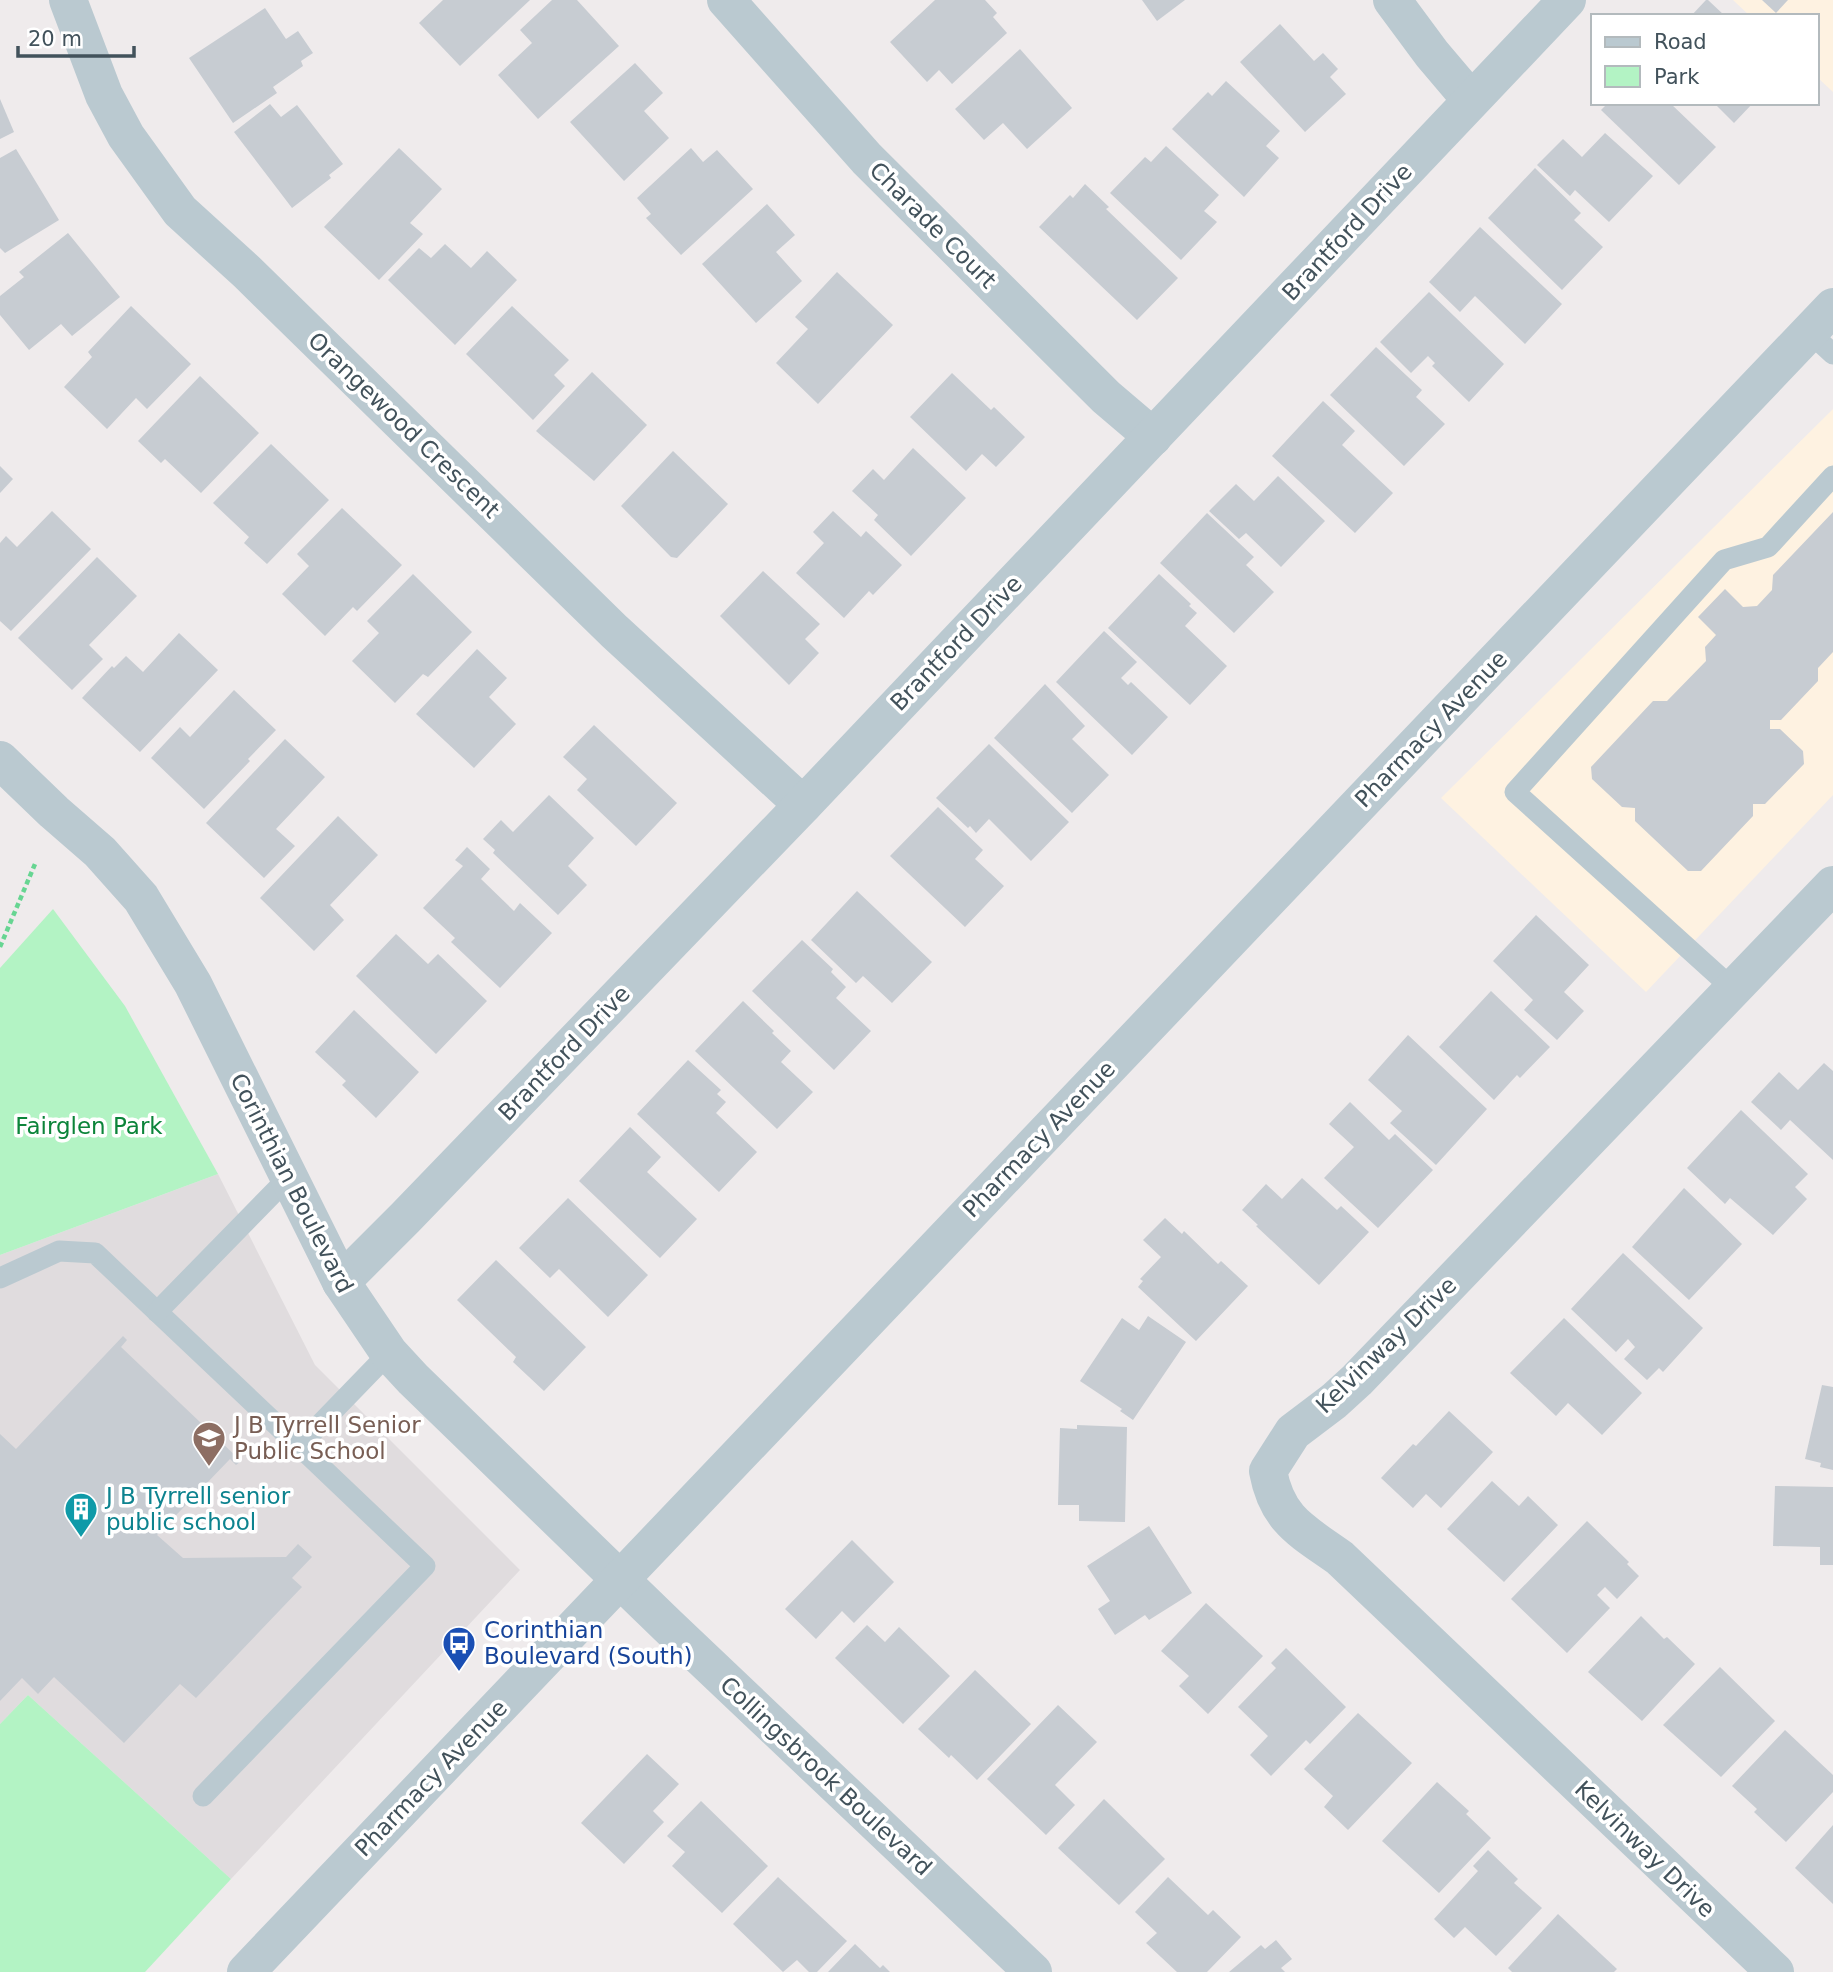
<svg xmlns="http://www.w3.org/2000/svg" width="1833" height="1972" font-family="'DejaVu Sans',sans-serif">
	<rect width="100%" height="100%" fill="#efebec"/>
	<g fill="#fef2e1">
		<path d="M1733 0H1833V92L1817 77V16H1750Z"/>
		<path d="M1833 409V795L1646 992 1441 798Z"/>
	</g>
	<path fill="#e0dcde" d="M218 1174 315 1365 520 1570 231 1879 28 1695 0 1724V1255Z"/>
	<g fill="#b3f3c4">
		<path d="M53 909 125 1006 218 1174 0 1255V968Z"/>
		<path d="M28 1695 231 1879 145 1972H0V1724Z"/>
	</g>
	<g fill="#c7ccd2">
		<path d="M443 0H530L460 66 419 23Z"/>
		<path d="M552 0H577L619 46 538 119 498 75 532 43 520 30Z"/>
		<path d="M935 0H985L997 13 993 17 1007 33 952 84 939 70 927 82 890 42Z"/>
		<path d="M1142 0H1185L1157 21Z"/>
		<path d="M1706 0H1708L1725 16H1691Z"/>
		<path d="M1762 0H1788L1776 13Z"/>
		<path d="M265 8 286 39 298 31 313 53 301 61 303 66 273 87 277 93 233 123 189 58Z"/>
		<path d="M1280 24 1314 61 1323 53 1338 69 1330 77 1346 94 1305 132 1240 62Z"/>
		<path d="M1020 49 1072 108 1027 149 1003 123 984 140 955 109Z"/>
		<path d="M635 63 663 93 644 111 669 138 624 181 570 122Z"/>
		<path d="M1226 81 1280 131 1266 146 1279 158 1244 197 1172 129 1208 92 1212 96Z"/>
		<path d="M0 99 14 132 0 139Z"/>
		<path d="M1608 103H1670L1716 147 1679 185 1601 110Z"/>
		<path d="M1714 103H1753L1734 123Z"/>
		<path d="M270 104 281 117 297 105 343 164 329 175 331 178 292 208 234 132Z"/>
		<path d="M1605 133 1653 176 1609 222 1575 190 1570 196 1537 165 1563 139 1582 157Z"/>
		<path d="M1166 146 1219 195 1204 211 1217 222 1181 260 1110 193 1145 157 1151 162Z"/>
		<path d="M399 148 442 189 410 223 423 234 379 280 324 227Z"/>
		<path d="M691 148 703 162 717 150 753 189 681 255 646 218 651 214 637 198Z"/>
		<path d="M16 149 59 220 5 253 0 248V158Z"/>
		<path d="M1535 168 1581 213 1574 220 1603 247 1562 290 1488 218Z"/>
		<path d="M1085 184 1109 207 1106 209 1178 278 1137 320 1039 227 1070 195 1073 198Z"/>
		<path d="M767 204 795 235 776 252 802 281 756 323 702 264Z"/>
		<path d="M1480 227 1562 304 1525 344 1475 296 1460 312 1429 282Z"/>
		<path d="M68 233 120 297 72 336 61 324 29 350 0 315V296L24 277 19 272Z"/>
		<path d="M445 244 471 268 487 251 517 280 455 345 388 280 419 248 431 258Z"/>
		<path d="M837 272 893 325 818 404 776 363 808 329 795 317Z"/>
		<path d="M1429 292 1504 364 1469 402 1432 366 1435 363 1428 356 1411 373 1380 342Z"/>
		<path d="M131 306 191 364 147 409 136 398 107 429 64 387 92 357 88 352Z"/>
		<path d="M512 306 569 360 554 375 565 386 533 420 466 354Z"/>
		<path d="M1376 347 1422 390 1416 397 1445 424 1404 466 1330 395Z"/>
		<path d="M592 372 647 425 594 481 536 431Z"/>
		<path d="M952 373 991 410 994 407 1025 437 996 467 982 454 966 471 910 417Z"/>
		<path d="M200 376 259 433 201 493 165 459 161 463 138 441Z"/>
		<path d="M1323 401 1355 431 1342 445 1393 493 1355 533 1272 456Z"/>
		<path d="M271 444 329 500 267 564 244 543 249 537 213 503Z"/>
		<path d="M913 448 966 498 911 556 874 520 878 515 852 491 873 469 884 480Z"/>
		<path d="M673 451 728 504 677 558 671 557 621 506Z"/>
		<path d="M0 466 13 479 0 493Z"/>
		<path d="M1278 476 1325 521 1281 567 1246 533 1239 539 1209 511 1236 484 1254 501Z"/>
		<path d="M342 508 402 565 357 611 353 607 325 636 282 594 309 566 297 554Z"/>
		<path d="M52 511 91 549 11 631 0 621V543L6 536 17 547Z"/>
		<path d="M833 511 861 537 866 531 902 565 873 595 869 591 844 618 796 573 824 543 813 532Z"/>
		<path d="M1833 512V652L1818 668V681L1781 720H1770V729H1780L1803 751 1804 764 1765 804H1753V816L1701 871H1688L1635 821V808L1622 807 1592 779 1591 767 1653 701H1667L1706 661 1705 647 1716 635 1698 617 1725 589 1743 607 1757 606 1772 590 1773 575Z"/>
		<path d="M1207 513 1254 557 1246 565 1274 592 1234 633 1160 563Z"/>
		<path d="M97 557 137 596 89 645 103 659 72 690 18 638Z"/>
		<path d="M763 571 820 624 805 639 819 653 789 685 720 616Z"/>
		<path d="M413 574 472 632 428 677 423 674 395 703 352 661 379 633 367 621Z"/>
		<path d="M1159 574 1191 604 1189 606 1197 613 1185 626 1227 666 1190 705 1108 628Z"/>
		<path d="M1104 631 1137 662 1121 678 1128 685 1131 682 1168 717 1132 755 1056 682Z"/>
		<path d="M179 633 218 670 140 752 82 698 112 666 114 668 126 656 143 672Z"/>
		<path d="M477 649 507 678 489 697 516 724 474 768 416 714Z"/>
		<path d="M1045 684 1085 726 1072 739 1109 775 1072 813 994 738Z"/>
		<path d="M234 690 276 730 248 759 250 761 204 809 151 758 180 727 190 737Z"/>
		<path d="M594 725 677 803 636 846 577 790 587 779 563 757Z"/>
		<path d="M285 739 325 777 276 829 295 846 264 878 206 823Z"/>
		<path d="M989 744 1069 822 1031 861 989 819 976 833 970 826 968 828 936 798Z"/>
		<path d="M549 795 594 838 568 866 587 885 558 915 493 853 495 850 483 839 501 820 513 832Z"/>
		<path d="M938 807 983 850 975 859 1004 886 965 927 890 856Z"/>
		<path d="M338 816 378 855 330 905 344 920 314 951 260 898Z"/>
		<path d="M467 847 490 869 481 879 514 911 520 903 552 933 500 988 451 942 455 938 423 908 463 866 455 860Z"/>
		<path d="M857 891 932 962 892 1003 863 976 856 983 811 940Z"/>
		<path d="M1536 915 1589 965 1564 992 1584 1011 1557 1040 1524 1010 1533 1000 1493 961Z"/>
		<path d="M396 934 428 964 438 954 487 1001 436 1054 356 976Z"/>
		<path d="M802 940 833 969 831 972 846 987 836 998 871 1031 834 1070 752 991Z"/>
		<path d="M1491 991 1550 1047 1520 1078 1517 1075 1494 1100 1439 1047Z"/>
		<path d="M743 1001 774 1031 772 1033 791 1051 781 1062 813 1092 777 1129 695 1051Z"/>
		<path d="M354 1010 419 1072 376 1118 342 1085 346 1081 315 1052Z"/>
		<path d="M1408 1035 1487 1109 1436 1165 1390 1123 1402 1111 1368 1080Z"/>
		<path d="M688 1060 721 1090 717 1094 726 1102 716 1113 757 1152 719 1192 637 1114Z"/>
		<path d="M1824 1063 1833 1071V1160L1790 1120 1781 1130 1751 1102 1779 1072 1798 1090Z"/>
		<path d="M1350 1102 1389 1140 1395 1134 1433 1170 1378 1228 1324 1178 1354 1147 1329 1124Z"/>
		<path d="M1741 1110 1808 1174 1795 1187 1807 1199 1773 1235 1730 1198 1725 1204 1687 1168Z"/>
		<path d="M630 1127 661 1157 647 1172 697 1219 660 1258 579 1181Z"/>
		<path d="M1302 1178 1337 1210 1341 1206 1369 1232 1319 1285 1256 1226 1258 1225 1242 1210 1266 1184 1282 1199Z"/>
		<path d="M1684 1188 1742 1244 1689 1300 1632 1247Z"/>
		<path d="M568 1198 648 1275 608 1317 559 1269 550 1278 519 1248Z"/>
		<path d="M1165 1218 1182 1234 1184 1231 1218 1264 1221 1261 1248 1286 1196 1341 1138 1287 1143 1281 1140 1279 1161 1257 1143 1240Z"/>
		<path d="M1623 1253 1703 1328 1663 1372 1659 1368 1647 1380 1624 1359 1635 1347 1628 1339 1616 1352 1571 1309Z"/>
		<path d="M496 1260 586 1347 544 1391 513 1362 516 1357 457 1300Z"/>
		<path d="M1148 1316 1186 1342 1133 1420 1120 1411 1122 1409 1080 1381 1122 1318 1139 1330Z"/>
		<path d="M1564 1318 1642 1393 1602 1435 1568 1403 1556 1416 1510 1373Z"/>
		<path d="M123 1336 127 1340 121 1347 241 1461 236 1465 230 1459 157 1535 183 1558 286 1557 298 1544 312 1557 292 1578 302 1587 196 1698 180 1684 124 1743 54 1677 38 1694 22 1678 0 1701V1434L16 1449Z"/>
		<path d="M1822 1385 1833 1387V1470L1820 1467 1821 1463 1805 1459Z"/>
		<path d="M1449 1411 1493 1452 1441 1508 1426 1494 1413 1508 1381 1478 1413 1444 1416 1446Z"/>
		<path d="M1077 1425 1127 1427 1125 1522 1079 1521V1505H1058L1060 1428 1077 1429Z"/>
		<path d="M1492 1481 1519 1506 1528 1496 1558 1525 1504 1582 1447 1529Z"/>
		<path d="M1775 1486 1833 1487V1565H1820V1547L1773 1546Z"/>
		<path d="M1587 1521 1629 1562 1627 1564 1639 1576 1617 1599 1605 1587 1597 1595 1610 1608 1567 1653 1511 1599Z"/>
		<path d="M1149 1526 1192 1593 1149 1620 1145 1615 1115 1635 1098 1609 1110 1601 1087 1566Z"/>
		<path d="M852 1540 894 1582 854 1623 842 1611 816 1639 785 1609Z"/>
		<path d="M1206 1603 1263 1656 1208 1714 1179 1686 1189 1676 1161 1651Z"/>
		<path d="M1641 1616 1664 1639 1667 1637 1695 1664 1642 1721 1588 1672Z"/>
		<path d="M867 1625 885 1642 899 1627 950 1676 903 1724 835 1658Z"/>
		<path d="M1286 1648 1346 1707 1310 1744 1306 1740 1271 1776 1250 1755 1268 1736 1238 1707 1276 1668 1271 1663Z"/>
		<path d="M1720 1667 1775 1721 1721 1777 1663 1725Z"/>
		<path d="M975 1670 1031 1724 977 1780 951 1755 949 1758 918 1729Z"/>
		<path d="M1058 1705 1097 1742 1055 1785 1075 1805 1046 1835 987 1779Z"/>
		<path d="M1358 1713 1412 1763 1348 1830 1324 1807 1333 1796 1304 1769Z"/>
		<path d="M1785 1730 1833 1775V1792L1786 1842 1754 1812 1757 1809 1732 1786Z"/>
		<path d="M647 1754 679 1784 653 1811 664 1822 624 1864 581 1823Z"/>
		<path d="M1437 1782 1469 1811 1466 1814 1491 1838 1439 1893 1382 1841Z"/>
		<path d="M1104 1799 1165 1859 1119 1905 1058 1848Z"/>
		<path d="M701 1801 768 1866 722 1913 672 1866 685 1852 667 1836Z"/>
		<path d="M1833 1825V1904L1795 1868Z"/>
		<path d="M1488 1850 1518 1879 1514 1883 1542 1908 1496 1956 1465 1927 1454 1938 1434 1919 1478 1871 1473 1866Z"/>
		<path d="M778 1877 847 1941 817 1972H809L797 1960 783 1972 733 1924Z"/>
		<path d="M1168 1877 1208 1915 1213 1910 1241 1937 1207 1972H1177L1146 1943 1157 1933 1135 1912Z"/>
		<path d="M1558 1914 1617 1969 1614 1972H1512L1508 1968Z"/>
		<path d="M1276 1940 1292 1959 1281 1968 1285 1972H1229L1261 1945 1265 1949Z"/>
		<path d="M855 1944 880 1968 883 1965 890 1972H828Z"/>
	</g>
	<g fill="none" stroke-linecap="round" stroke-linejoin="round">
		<path stroke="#67d592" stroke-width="4.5" stroke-dasharray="5 3.5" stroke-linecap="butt" d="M0 947 35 864"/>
		<g stroke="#bac9d0" stroke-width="21">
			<path d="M1809 332 1833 354"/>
			<path d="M1733 989 1515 792 1724 560 1768 547 1833 476"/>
			<path d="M0 1278 59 1251 95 1253 299 1446"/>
			<path d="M157 1312 289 1177"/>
			<path d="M203 1796 425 1566 299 1446 389 1353"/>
		</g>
		<g stroke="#bac9d0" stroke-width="38">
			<path d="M68 0 104 95 126 136 180 211 247 272 614 631 803 805"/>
			<path d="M726 0 867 159 1106 397 1153 437"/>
			<path d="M1392 0 1432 54 1471 100"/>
			<path d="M341 1282 405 1218 803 805 1567 0"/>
			<path d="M1775 1972 1340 1558C1302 1531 1277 1520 1268 1471L1293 1432 1334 1401 1357 1380 1833 885"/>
		</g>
		<g stroke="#bac9d0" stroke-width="38">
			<path d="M0 760 54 812 100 852 141 898 193 984 341 1282 389 1353 413 1379 668 1626 1033 1972"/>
			<path d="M246 1972 1833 307"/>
		</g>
	</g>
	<defs>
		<symbol id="school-pin" viewBox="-11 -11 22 30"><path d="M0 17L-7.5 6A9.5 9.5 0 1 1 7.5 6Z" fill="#8d6e63" stroke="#fff"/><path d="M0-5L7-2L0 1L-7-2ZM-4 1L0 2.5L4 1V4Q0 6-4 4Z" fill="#fff"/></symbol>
		<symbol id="building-pin" viewBox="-11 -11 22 30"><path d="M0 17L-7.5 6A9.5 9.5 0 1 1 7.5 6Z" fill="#0f9aa8" stroke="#fff"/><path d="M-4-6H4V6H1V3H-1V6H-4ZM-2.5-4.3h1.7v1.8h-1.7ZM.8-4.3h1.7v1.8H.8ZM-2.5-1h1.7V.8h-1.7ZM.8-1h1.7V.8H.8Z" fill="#fff"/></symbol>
		<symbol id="bus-pin" viewBox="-11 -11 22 30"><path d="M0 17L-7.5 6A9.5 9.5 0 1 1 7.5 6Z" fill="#1a4fb4" stroke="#fff"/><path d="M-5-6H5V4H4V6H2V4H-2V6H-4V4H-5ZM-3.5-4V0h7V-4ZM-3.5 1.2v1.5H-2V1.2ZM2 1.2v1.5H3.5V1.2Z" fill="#fff"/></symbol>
	</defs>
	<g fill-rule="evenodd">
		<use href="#school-pin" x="190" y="1419" width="38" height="52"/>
		<use href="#building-pin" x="62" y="1490" width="38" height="52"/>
		<use href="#bus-pin" x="440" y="1624" width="38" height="52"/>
	</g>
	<g text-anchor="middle" stroke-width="7" stroke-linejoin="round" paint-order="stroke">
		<g font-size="23" fill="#42525b" stroke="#fff">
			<text transform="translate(933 225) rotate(45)" y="8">Charade Court</text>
			<text transform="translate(1347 232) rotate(-47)" y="8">Brantford Drive</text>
			<text transform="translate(404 425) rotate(44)" y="8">Orangewood Crescent</text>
			<text transform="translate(956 643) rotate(-46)" y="8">Brantford Drive</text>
			<text transform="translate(1431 729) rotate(-46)" y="8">Pharmacy Avenue</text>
			<text transform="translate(564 1053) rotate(-46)" y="8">Brantford Drive</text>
			<text transform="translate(1039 1139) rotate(-46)" y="8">Pharmacy Avenue</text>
			<text transform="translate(292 1183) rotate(63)" y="8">Corinthian Boulevard</text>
			<text transform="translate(1386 1345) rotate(-44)" y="8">Kelvinway Drive</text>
			<text transform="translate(826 1776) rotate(43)" y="8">Collingsbrook Boulevard</text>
			<text transform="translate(431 1778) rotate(-46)" y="8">Pharmacy Avenue</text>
			<text transform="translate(1645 1849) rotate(44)" y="8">Kelvinway Drive</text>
		</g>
		<g font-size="23" fill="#0c843a" stroke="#fff">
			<text x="89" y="1134">Fairglen Park</text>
		</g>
		<g font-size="23" fill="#785e54" stroke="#fff" text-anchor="start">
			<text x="234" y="1433">J B Tyrrell Senior<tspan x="234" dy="26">Public School</tspan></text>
		</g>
		<g font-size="23" fill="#0d838f" stroke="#fff" text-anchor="start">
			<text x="106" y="1504">J B Tyrrell senior<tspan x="106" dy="26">public school</tspan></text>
		</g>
		<g font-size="23" fill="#164399" stroke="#fff" text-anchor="start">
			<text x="484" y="1638">Corinthian<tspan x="484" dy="26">Boulevard (South)</tspan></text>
		</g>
	</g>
	<rect x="1591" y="14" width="228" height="91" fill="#ffffff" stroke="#b3babd" stroke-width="2"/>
	<rect x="1605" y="37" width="35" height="10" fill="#bac9d0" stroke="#b3babd" stroke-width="2"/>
	<text x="1654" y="49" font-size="21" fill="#42525b">Road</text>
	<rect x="1605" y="66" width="35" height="21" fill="#b3f3c4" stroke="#b3babd" stroke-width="2"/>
	<text x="1654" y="84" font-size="21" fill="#42525b">Park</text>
	<path d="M18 46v10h116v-10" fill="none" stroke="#42525b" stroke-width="3.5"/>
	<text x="28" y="46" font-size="21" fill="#42525b" stroke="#ffffff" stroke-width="5" paint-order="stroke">20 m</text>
</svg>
